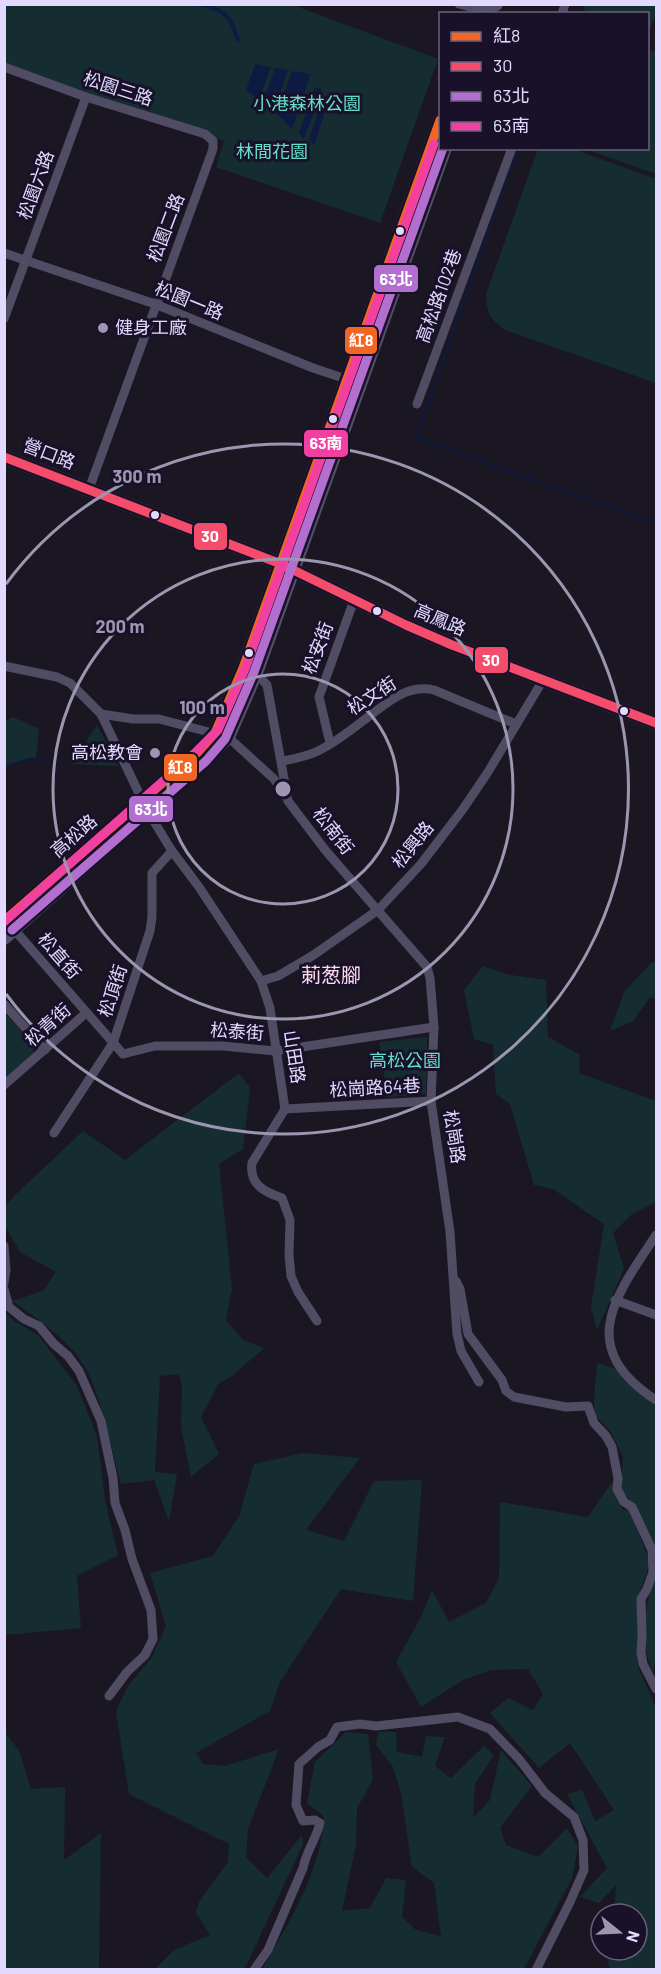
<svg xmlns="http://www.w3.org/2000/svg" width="661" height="1974" font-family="Barlow,'Noto Sans TC',sans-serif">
	<rect width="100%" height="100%" fill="#1a1723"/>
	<g fill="#152d30">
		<path d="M4 5H293L438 59 380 223 216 167 224 141 5 64Z"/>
		<path d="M584 5H656V11L648 36V14L585 13Z"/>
		<path d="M648 50 656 52V174L585 149 648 148Z"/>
		<path d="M538 149H573L656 179V383L505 330C489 318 487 313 486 294Z"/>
		<path d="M13 717 39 729 36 757 5 765V721Z"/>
		<path d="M97 725 119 766 71 764Z"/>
		<path d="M656 962V999L650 997 633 1021 610 1031 624 992 651 963Z"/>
		<path d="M483 966 505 974 546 980 548 1037 580 1055 579 1073 656 1101V1202L632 1214 613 1233 624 1269 597 1330 591 1307 604 1224 553 1189 534 1185 510 1104 496 1094 493 1045 474 1039 464 990Z"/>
		<path d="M4 1012 33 1045V1054L4 1079Z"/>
		<path d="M427 1037 426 1094 388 1097 379 1042Z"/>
		<path d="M239 1073 250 1088 243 1149 219 1164 232 1289 226 1320 243 1340 264 1348 232 1376 218 1384 201 1417 219 1454 191 1477 181 1426 182 1385 179 1374 160 1376 155 1472 177 1474 169 1521 154 1480 121 1484C112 1451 99 1383 79 1358 61 1335 36 1317 12 1301L43 1291 56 1272 20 1252 5 1226 4 1207 14 1196 83 1131 125 1160Z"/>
		<path d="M5 1312 14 1321 38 1335 77 1386 97 1436 105 1500 118 1555 77 1576 81 1628 5 1635Z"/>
		<path d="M597 1363 617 1369 624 1381 656 1405V1568C650 1539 643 1512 621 1490L623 1457 611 1432 595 1415 594 1401Z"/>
		<path d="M303 1453 360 1458 306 1530 344 1541 374 1481 422 1480 413 1601 341 1589 280 1682 270 1711 196 1753 203 1764 225 1766 279 1749 248 1829 246 1857 267 1878 302 1835 303 1844 246 1966 242 1970 155 1969 174 1950 210 1935 196 1912 199 1902 228 1862 229 1844 129 1794 116 1711 128 1686 152 1657 166 1626 150 1573 213 1556 239 1516 254 1464Z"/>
		<path d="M612 1482 622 1509 631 1511 650 1564 639 1594 637 1632 638 1667 656 1708V1969H610L605 1950H637V1914H614L616 1885 599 1903 580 1897 607 1868 567 1794 582 1790 595 1821 614 1810 570 1743 539 1768 490 1713 508 1698 533 1710 543 1694 528 1669 491 1670 463 1680 421 1707 396 1662 422 1615 432 1590 449 1622 486 1603 499 1578 500 1502 588 1517Z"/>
		<path d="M656 1573V1665L655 1663 653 1672C638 1641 645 1605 656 1573Z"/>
		<path d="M4 1732 19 1750 31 1789 65 1787 64 1860 101 1833 99 1969H5Z"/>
		<path d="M346 1732 368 1734 373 1780 357 1808 356 1845 342 1911 370 1908 386 1878 406 1880 402 1917 416 1930 441 1936 434 1883 412 1867 401 1793 393 1767 376 1745 378 1732H396L397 1752 422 1757 426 1736 445 1737 435 1766 451 1778 484 1746 494 1755 475 1784 473 1818 490 1800 501 1750 532 1786 500 1828 506 1845 538 1857 567 1828 578 1847 572 1878 524 1969 262 1970C289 1922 321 1872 324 1816L307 1803 315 1762Z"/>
	</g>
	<g fill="#0d1b43">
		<path d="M211 5C229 10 235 23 240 40L237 42C234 35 231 26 227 20 217 5 182 4 165 5 158 5 154 7 147 5Z"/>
		<path d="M255 64 271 67 259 100 246 90Z"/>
		<path d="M275 68 288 70 274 112 263 102Z"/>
		<path d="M292 71 311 74 292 129 277 114Z"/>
		<path d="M315 87 322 89 304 139 299 133Z"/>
		<path d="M320 106 326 108 314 146 309 139Z"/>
	</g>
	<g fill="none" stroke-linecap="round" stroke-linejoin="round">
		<g stroke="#0d1b43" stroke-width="2">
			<path d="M518 148 416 438 656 523"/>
			<path d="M4 767 28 759 51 758"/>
		</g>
		<g stroke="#504c63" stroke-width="9">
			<path d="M459 4 481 10"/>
			<path d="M562 14 565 4"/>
			<path d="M4 67 86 97 205 134 213 141V149L197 193 89 489"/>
			<path d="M4 253 155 304 313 368 352 381"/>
			<path d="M4 319 86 97"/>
			<path d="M417 404 512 148"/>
			<path d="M4 666 57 677 70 683 101 714 147 810 172 851 199 887 261 981 270 1008 285 1109 252 1163C249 1184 264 1192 282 1198L290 1220 289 1255 291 1276 298 1292 317 1321"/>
			<path d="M252 671 256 673 267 685 288 801 326 851 427 967 430 978 434 1027 431 1101 450 1232 457 1334 461 1351 479 1382"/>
			<path d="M101 714 133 719H159L228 737 274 779 286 797"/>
			<path d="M330 743 319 697 354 600"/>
			<path d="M282 761C294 759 307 756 318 751 334 743 350 731 364 720 385 705 406 683 434 690L516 724"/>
			<path d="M11 926 123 1054 155 1046H223L275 1051 434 1027"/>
			<path d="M261 981 278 976 312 956 378 910 421 864 463 809 488 772 543 680"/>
			<path d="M4 1004 45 1050"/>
			<path d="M4 1085 86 1013"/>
			<path d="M285 1109 431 1101"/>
			<path d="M54 1133 113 1043 150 931 152 917V873L172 851"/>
			<path d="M656 1235C615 1297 575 1347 656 1400"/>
			<path d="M4 1246 6 1270 4 1283"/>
			<path d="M456 1281 460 1289 468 1334 502 1380 506 1391 514 1397 566 1407 588 1406 594 1423 606 1436 612 1447 618 1478 617 1489 624 1502 632 1507 652 1550 653 1572 647 1589 641 1599 642 1636 641 1652 643 1664 656 1689"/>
			<path d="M4 1289 9 1307 24 1319 39 1326 54 1344 68 1356 79 1371 101 1421 113 1478 115 1503 125 1530 132 1559 151 1610 153 1639 145 1655 127 1672 109 1696"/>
			<path d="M615 1300 656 1315"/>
			<path d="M254 1970 268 1950 303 1868C306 1852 316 1839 320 1823L315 1820 303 1821 296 1805 299 1764 318 1747 330 1740 337 1727 360 1724 376 1726 458 1717 490 1729 519 1759 545 1793 574 1817 583 1840 584 1870 570 1902 536 1970"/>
		</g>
		<g stroke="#544f69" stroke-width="14">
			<path d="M481 10 496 4"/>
			<path d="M4 457 281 564 406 625 452 645 656 723"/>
			<path d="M4 921 198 752 215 733 243 668 440 120"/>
			<path d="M4 938 204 761 228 737 256 673 445 148"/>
		</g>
		<defs>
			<path id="bus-1" d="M4 921 198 752 215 733 243 668 440 120"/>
			<path id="bus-2" d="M4 457 281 564 406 625 452 645 656 723"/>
			<path id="bus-3" d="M12 930 206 761 225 739 254 672 443 148"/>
			<path id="bus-4" d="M4 922 196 752 218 730 245 669 434 144"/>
		</defs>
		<use href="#bus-1" stroke="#181129" stroke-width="14"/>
		<use href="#bus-2" stroke="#181129" stroke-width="14"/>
		<use href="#bus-3" stroke="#181129" stroke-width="14"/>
		<use href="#bus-4" stroke="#181129" stroke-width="14"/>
		<use href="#bus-1" stroke="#f26522" stroke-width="9"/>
		<use href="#bus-2" stroke="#f44d6c" stroke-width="9"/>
		<use href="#bus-3" stroke="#b36fd0" stroke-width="9"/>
		<use href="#bus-4" stroke="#f240a1" stroke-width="9"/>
	</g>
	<g fill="none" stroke="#9c96b1" stroke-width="3">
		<circle cx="283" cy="789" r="115"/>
		<circle cx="283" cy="789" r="230"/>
		<path d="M6 584A345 345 0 1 1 6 994"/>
	</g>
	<g fill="#e2dafe" stroke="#181129" stroke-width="2">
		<circle cx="400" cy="231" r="5"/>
		<circle cx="333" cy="419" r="5"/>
		<circle cx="155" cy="515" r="5"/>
		<circle cx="377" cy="611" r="5"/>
		<circle cx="249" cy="653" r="5"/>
		<circle cx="624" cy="711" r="5"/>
	</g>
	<g fill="#9c96b1" stroke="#181129" stroke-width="2">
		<circle cx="103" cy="328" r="6"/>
		<circle cx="155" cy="753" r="6"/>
	</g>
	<g text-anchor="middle" stroke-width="6" stroke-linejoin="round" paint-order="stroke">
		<g font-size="18" fill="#e2dafe" stroke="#181129">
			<text transform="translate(118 89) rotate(18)" y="6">松園三路</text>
			<text transform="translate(36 185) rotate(-70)" y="6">松園六路</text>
			<text transform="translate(166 228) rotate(-69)" y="6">松園二路</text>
			<text transform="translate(439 296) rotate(-70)" y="6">高松路102巷</text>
			<text transform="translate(189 301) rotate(22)" y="6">松園一路</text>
			<text transform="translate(49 454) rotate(21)" y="6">營口路</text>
			<text transform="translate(440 620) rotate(23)" y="6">高鳳路</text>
			<text transform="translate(318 648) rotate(-69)" y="6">松安街</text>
			<text transform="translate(372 696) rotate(-33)" y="6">松文街</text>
			<text transform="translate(333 831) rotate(52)" y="6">松南街</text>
			<text transform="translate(74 836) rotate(-41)" y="6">高松路</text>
			<text transform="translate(413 845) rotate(-51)" y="6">松興路</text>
			<text transform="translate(59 956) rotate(49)" y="6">松直街</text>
			<text transform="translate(113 991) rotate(-72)" y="6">松頂街</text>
			<text transform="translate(48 1025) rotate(-42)" y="6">松青街</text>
			<text transform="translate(237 1032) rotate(4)" y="6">松泰街</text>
			<text transform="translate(294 1057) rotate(81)" y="6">山田路</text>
			<text transform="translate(375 1088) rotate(-3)" y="6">松崗路64巷</text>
			<text transform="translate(454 1137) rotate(81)" y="6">松崗路</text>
		</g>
		<g font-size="18" fill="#66ddcd" stroke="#181129">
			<text x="307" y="110">小港森林公園</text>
			<text x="272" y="158">林間花園</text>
			<text x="405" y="1067">高松公園</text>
		</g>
		<g font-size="18" fill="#e2dafe" stroke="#181129" text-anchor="start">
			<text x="115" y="334">健身工廠</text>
			<text x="143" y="759" text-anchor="end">高松教會</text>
		</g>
		<g font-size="20" fill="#fedbed" stroke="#181129">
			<text x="331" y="982">莿葱腳</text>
		</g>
	</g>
	<circle cx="283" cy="789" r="9" fill="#9c96b1" stroke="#181129" stroke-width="3"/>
	<g font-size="18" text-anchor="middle" font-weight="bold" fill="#9c96b1" stroke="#181129" stroke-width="6" stroke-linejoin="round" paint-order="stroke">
		<text x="137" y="483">300 m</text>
		<text x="120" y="633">200 m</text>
		<text x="202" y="714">100 m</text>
	</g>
	<g stroke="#181129" stroke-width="2">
		<rect x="373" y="264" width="46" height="29" rx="6" fill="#b36fd0"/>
		<rect x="344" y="326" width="34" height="29" rx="6" fill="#f26522"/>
		<rect x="303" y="429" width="46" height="29" rx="6" fill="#f240a1"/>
		<rect x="193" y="522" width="35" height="29" rx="6" fill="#f44d6c"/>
		<rect x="474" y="646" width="35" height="28" rx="6" fill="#f44d6c"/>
		<rect x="163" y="753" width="35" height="29" rx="6" fill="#f26522"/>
		<rect x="128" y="795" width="46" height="28" rx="6" fill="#b36fd0"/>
	</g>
	<g font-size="16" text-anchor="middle" font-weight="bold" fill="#fff">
		<text x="396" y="285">63北</text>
		<text x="361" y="346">紅8</text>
		<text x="326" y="449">63南</text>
		<text x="210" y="542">30</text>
		<text x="491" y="666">30</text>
		<text x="180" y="773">紅8</text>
		<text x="151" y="815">63北</text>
	</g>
	<rect width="661" height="1974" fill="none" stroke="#e2dafe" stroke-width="12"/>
	<rect x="439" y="12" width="210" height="138" fill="#181129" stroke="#69617e" stroke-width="1.5"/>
	<rect x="451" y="32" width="30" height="9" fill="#f26522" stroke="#69617e" stroke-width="1.5"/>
	<text x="493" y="42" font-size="18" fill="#e2dafe">紅8</text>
	<rect x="451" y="62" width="30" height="9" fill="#f44d6c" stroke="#69617e" stroke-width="1.5"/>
	<text x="493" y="72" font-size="18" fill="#e2dafe">30</text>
	<rect x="451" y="92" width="30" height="9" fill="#b36fd0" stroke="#69617e" stroke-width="1.5"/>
	<text x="493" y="102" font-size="18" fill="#e2dafe">63北</text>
	<rect x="451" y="122" width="30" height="9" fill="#f240a1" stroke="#69617e" stroke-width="1.5"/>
	<text x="493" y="132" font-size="18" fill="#e2dafe">63南</text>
	<g transform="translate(619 1932) rotate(108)"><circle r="28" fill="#181129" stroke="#69617e" stroke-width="1.5"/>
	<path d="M0-4.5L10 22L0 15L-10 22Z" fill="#9c96b1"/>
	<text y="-9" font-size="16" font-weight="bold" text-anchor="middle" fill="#e2dafe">N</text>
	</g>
</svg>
